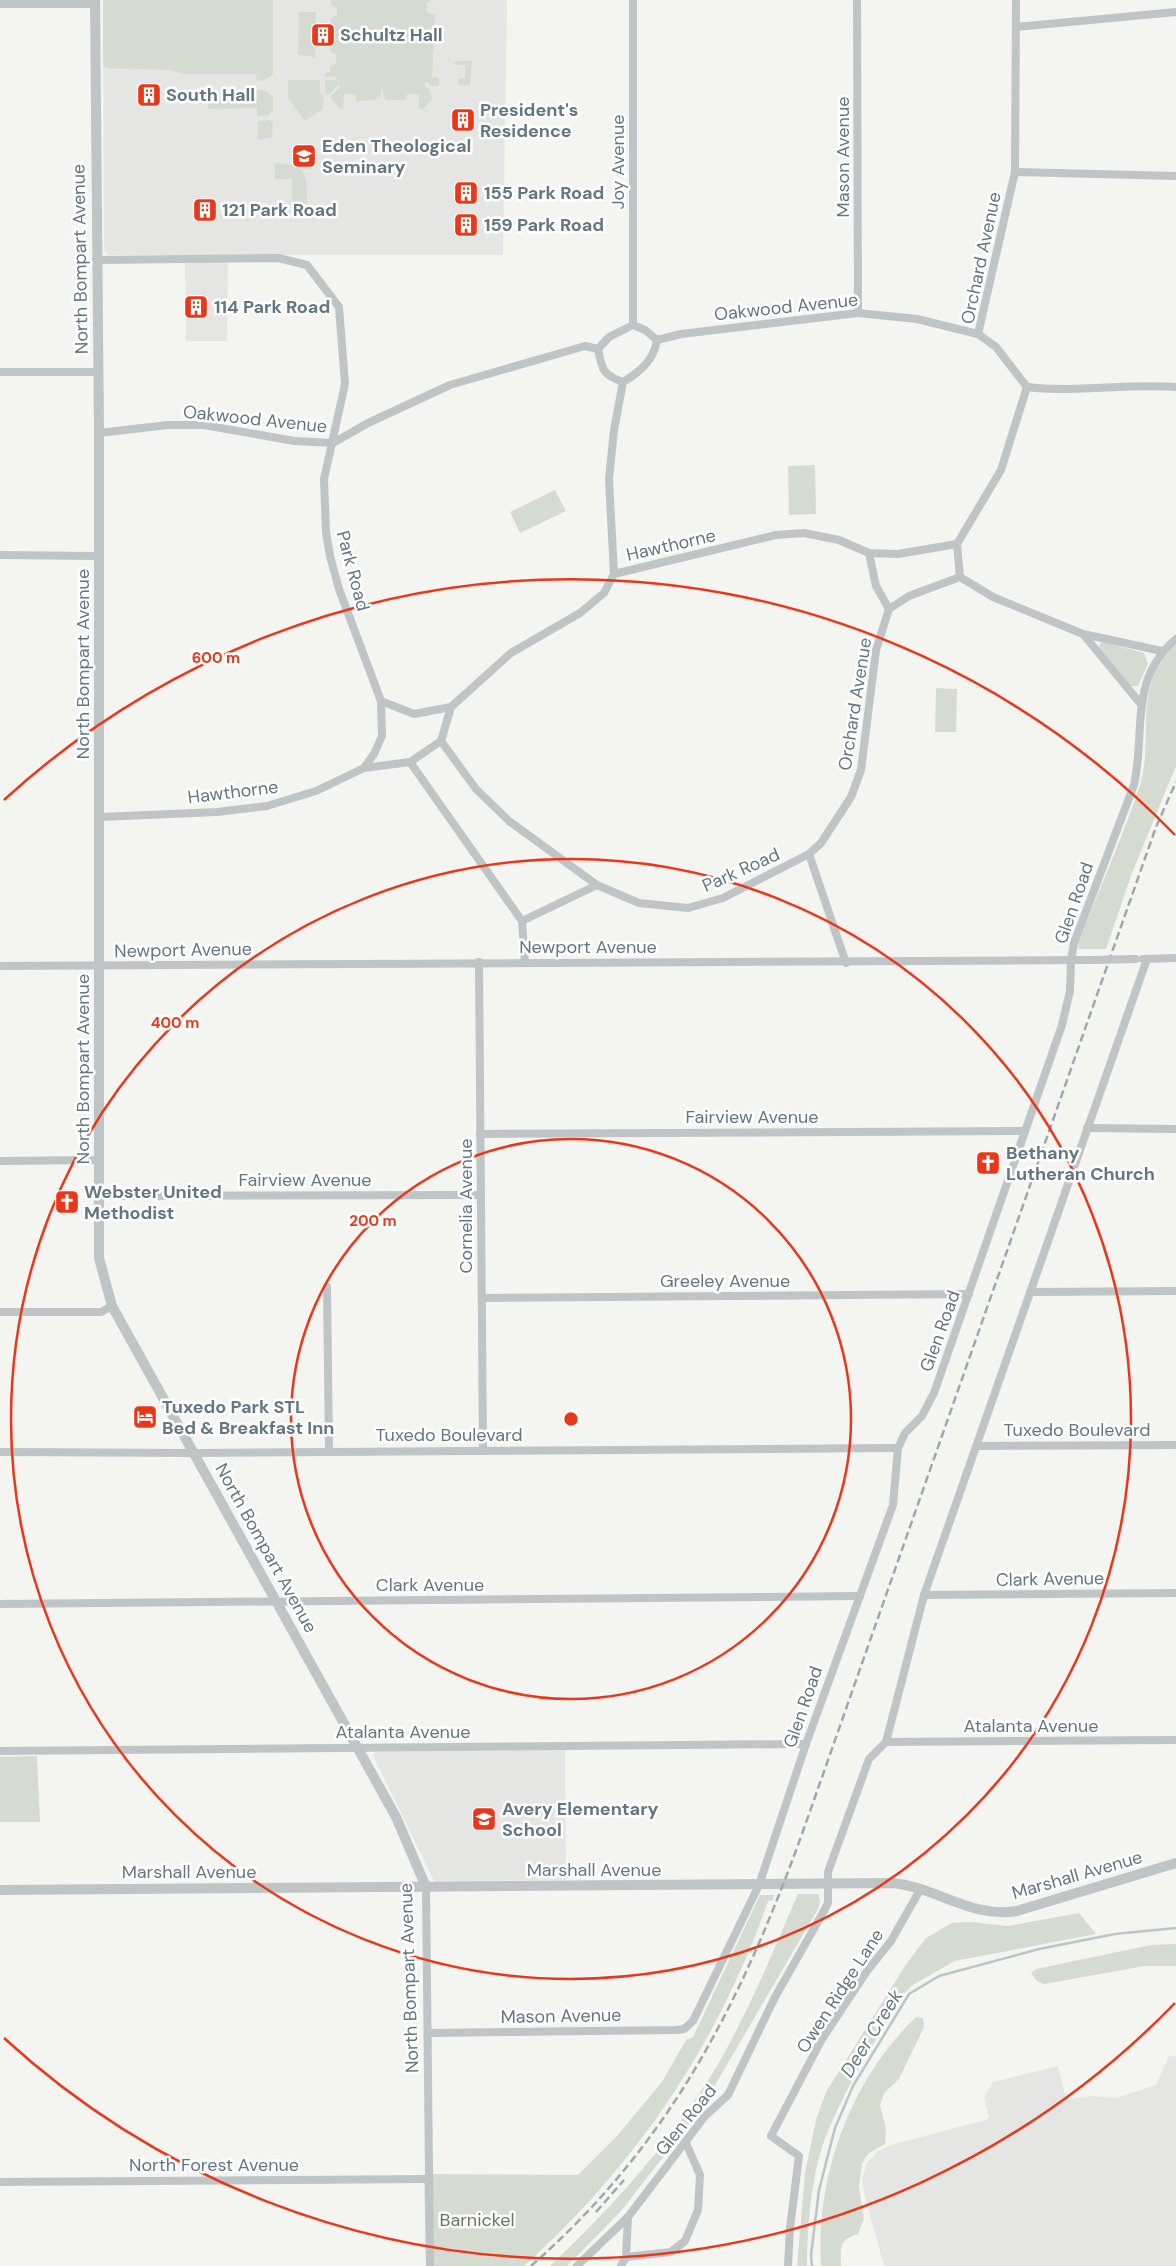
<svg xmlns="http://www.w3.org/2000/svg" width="1176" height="2266" font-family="'DM Sans',sans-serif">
	<rect width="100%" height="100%" fill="#f4f4f0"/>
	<g fill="#e5e5e3">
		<path d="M103 0H507L503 255H228L227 341H186L185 255H109L104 251Z"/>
		<path d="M565 1750 566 1880 434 1881 373 1755 377 1752Z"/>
		<path d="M1169 2056H1176V2266H884L865 2197 862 2179 867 2163 878 2151 894 2144 986 2120 989 2117 984 2098 993 2082 1058 2066 1066 2099 1094 2096 1116 2098 1156 2085Z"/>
	</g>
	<g fill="#d6dbd1">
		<path d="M103 0H273V75L264 80 257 81 256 74H185L169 70 106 68 103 65Z"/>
		<path d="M331 0H433L427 3V12L435 15 434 28 427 31 426 40 434 42 432 77 439 78V86H431L426 81 424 86 428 88 433 98 423 109H419V94H407L406 100H386L381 90V97H377V100L356 101V94H344L343 109H340L330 97 340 87 339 84 328 95 325 92V80H337L336 77H325V73L330 72V66L336 63V54L331 52V18L337 15V8L331 5Z"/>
		<path d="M299 12H316L315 58H312V56L298 55Z"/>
		<path d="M457 61H472L470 85H458L459 78H465V65L453 64Z"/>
		<path d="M288 80H320V93L324 98 322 109 305 121 288 98Z"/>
		<path d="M257 89 268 92 273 97V110L268 115 257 116V108L208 109V97L256 96Z"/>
		<path d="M269 120 273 123 272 137 258 140V121Z"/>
		<path d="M275 163C282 164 293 163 299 168 311 177 306 205 306 218L292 215V179H275Z"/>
		<path d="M815 465 816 514 789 515 788 466Z"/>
		<path d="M555 490 566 511 520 533 510 512Z"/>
		<path d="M1103 642 1144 653 1148 664 1138 686H1130L1099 649 1100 643Z"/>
		<path d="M1176 645V766L1132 873 1106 949H1078L1079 941C1099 889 1123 837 1140 785 1155 735 1130 687 1176 645Z"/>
		<path d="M936 688 957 689 956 732H935Z"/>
		<path d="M37 1756 40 1822H0V1757Z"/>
		<path d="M798 1894H818L820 1901 818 1909 701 2109 620 2212 567 2266H550C615 2205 676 2136 721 2059 751 2006 774 1949 798 1894Z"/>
		<path d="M760 1895H774L773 1900 768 1901C718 2044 637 2164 524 2266H426L424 2174 578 2175 617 2136 662 2082 686 2040 693 2037Z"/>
		<path d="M1079 1913 1096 1934 955 1961 911 1986 899 2000C874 2043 847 2085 828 2131 812 2167 807 2226 807 2266H797L805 2173 816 2120 826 2092 907 1963 926 1938 952 1923 971 1922 1007 1926Z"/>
		<path d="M1176 1944V1966H1145L1044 1984 1037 1981 1031 1973 1036 1969 1151 1945Z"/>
		<path d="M916 2017 923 2018 924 2027 899 2079 884 2093 880 2105 886 2129 885 2144 869 2153 862 2163 859 2187 864 2219 858 2234C838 2240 841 2248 841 2266H821C815 2176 851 2079 916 2017Z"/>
	</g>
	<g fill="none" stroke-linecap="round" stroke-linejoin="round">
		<path stroke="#b8c6ca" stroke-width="2.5" d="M812 2266 811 2255 819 2190 835 2128 853 2086 909 1994 939 1976 1039 1949 1115 1934 1176 1928"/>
		<g stroke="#bfc4c6" stroke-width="8">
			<path d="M633 0V325"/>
			<path d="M857 0 858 313"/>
			<path d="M0 4H95"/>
			<path d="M1016 27 1176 12"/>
			<path d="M1015 172 1176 176"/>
			<path d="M96 260 278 258 307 265 339 307 345 384 324 479 326 532 330 556 339 589 381 701 382 736 374 754 364 768"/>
			<path d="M978 334 1015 172 1016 0"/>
			<path d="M657 340 681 334 858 313 917 319 978 334 996 347 1027 387"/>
			<path d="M598 349C602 370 603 375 623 382 640 372 654 360 657 340"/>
			<path d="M598 349 609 337 633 325 645 330 657 340"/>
			<path d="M0 372H97"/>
			<path d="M1027 387C1077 393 1126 383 1176 387"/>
			<path d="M99 433 168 425H204L294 441 333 443 368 423 450 385 585 346 598 349"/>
			<path d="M0 555 99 556"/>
			<path d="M614 574 609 479 614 430 623 382"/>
			<path d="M960 577 957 544 1001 470 1027 387"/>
			<path d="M889 609 909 596 960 577 993 597 1083 634 1140 703"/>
			<path d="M1083 634 1162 651"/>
			<path d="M381 701 414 714 451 707 511 653 580 613 604 593 614 574 776 535 804 533 839 540 869 553 898 554 957 544"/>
			<path d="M441 741 476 789 509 821 597 885"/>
			<path d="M441 741 451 707"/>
			<path d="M410 762 441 741"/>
			<path d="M100 817 217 812 267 806 316 791 364 768 410 762 522 921"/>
			<path d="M1143 959 1176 958"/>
			<path d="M479 962 483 1450"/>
			<path d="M525 962 522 921 597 885 639 903 688 908 723 898 809 854"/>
			<path d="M846 963 809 854 821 843 851 797 861 770 876 650 889 609 876 586 869 553"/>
			<path d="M0 966 1092 960"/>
			<path d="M1087 1128 1176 1129"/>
			<path d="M480 1134 1025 1131"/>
			<path d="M0 1161 98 1160"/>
			<path d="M99 1196 480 1195"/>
			<path d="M327 1287 329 1451"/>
			<path d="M1030 1292 1176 1291"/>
			<path d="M482 1298 969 1294"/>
			<path d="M0 1312H101L112 1306"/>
			<path d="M978 1446 1176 1445"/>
			<path d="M0 1452 195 1453 898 1448"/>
			<path d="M924 1595 1176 1593"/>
			<path d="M0 1604 860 1596"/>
			<path d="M886 1742 1176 1740"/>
			<path d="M0 1751 806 1744"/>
			<path d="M426 1887 430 2266"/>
			<path d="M428 2033 677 2030 684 2029 693 2021 759 1885 806 1744 893 1505 898 1448 905 1433 922 1416 934 1393 1062 1025 1070 991 1071 960 1074 943 1134 785C1146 731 1128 680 1176 639"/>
			<path d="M0 2182 429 2179"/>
			<path d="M626 2257 671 2252 685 2241 698 2210 700 2175 686 2143"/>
			<path d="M577 2266 628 2217 705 2116 728 2095 775 1997 824 1911 828 1903V1872L869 1759 886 1742 924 1595 1147 959"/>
			<path d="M621 2266 626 2257 628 2217"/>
			<path d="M788 2266 790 2228 799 2156 771 2136 822 2039 867 1971 891 1941 920 1890"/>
		</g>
		<g stroke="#bfc4c6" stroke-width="10">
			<path d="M95 0 99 433V1258L112 1306 396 1817 426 1887"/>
			<path d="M0 1890 891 1883C935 1886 971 1919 1017 1911L1176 1863"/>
		</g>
		<g stroke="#9fa7ac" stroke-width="2.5" stroke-dasharray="8 4" stroke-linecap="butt">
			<path d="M596 2212 624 2180"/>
			<path d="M531 2266C670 2144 740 2005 802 1834L1156 827 1176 782"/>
		</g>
		<path stroke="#bfc4c6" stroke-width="8" d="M1092 960 1136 959"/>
	</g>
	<g fill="none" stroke="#eb3719" stroke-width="2.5">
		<circle cx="571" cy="1419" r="280"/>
		<circle cx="571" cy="1419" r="560"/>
		<path d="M1175 2003A840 840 0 0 1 4 2038M4 800A840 840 0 0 1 1175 835"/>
	</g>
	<defs>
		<symbol id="building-square" viewBox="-11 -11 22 22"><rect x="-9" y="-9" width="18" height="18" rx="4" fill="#eb3719" stroke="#fff"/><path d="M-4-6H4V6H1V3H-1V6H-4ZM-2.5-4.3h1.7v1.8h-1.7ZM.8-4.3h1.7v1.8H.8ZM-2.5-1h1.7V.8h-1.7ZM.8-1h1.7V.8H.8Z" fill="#fff"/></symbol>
		<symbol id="university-square" viewBox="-11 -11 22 22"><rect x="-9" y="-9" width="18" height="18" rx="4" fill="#eb3719" stroke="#fff"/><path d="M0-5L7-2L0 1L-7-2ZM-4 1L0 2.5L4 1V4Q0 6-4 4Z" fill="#fff"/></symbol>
		<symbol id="church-square" viewBox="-11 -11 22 22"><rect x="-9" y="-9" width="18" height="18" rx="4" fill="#eb3719" stroke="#fff"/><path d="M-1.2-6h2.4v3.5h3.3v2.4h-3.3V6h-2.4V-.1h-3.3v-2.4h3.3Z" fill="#fff"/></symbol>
		<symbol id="hotel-square" viewBox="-11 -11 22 22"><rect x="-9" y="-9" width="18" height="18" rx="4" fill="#eb3719" stroke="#fff"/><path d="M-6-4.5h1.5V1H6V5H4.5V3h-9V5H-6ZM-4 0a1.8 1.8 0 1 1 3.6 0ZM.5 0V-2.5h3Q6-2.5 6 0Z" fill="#fff"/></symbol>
		<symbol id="school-square" viewBox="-11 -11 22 22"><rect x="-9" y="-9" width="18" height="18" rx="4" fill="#eb3719" stroke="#fff"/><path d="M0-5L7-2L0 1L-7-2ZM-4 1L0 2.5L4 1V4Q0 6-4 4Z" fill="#fff"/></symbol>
	</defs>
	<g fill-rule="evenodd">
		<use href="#building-square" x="309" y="21" width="28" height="28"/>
		<use href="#building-square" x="135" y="81" width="28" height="28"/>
		<use href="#building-square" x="449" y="106" width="28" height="28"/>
		<use href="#university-square" x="290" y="142" width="28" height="28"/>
		<use href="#building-square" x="452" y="179" width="28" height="28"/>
		<use href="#building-square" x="191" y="196" width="28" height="28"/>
		<use href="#building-square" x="452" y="211" width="28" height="28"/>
		<use href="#building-square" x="182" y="293" width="28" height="28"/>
		<use href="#church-square" x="974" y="1149" width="28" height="28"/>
		<use href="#church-square" x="53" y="1188" width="28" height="28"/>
		<use href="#hotel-square" x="131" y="1403" width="28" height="28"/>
		<use href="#school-square" x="470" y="1805" width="28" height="28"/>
	</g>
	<g text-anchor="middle" stroke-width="5" stroke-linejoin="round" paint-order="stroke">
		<g font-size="18" font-weight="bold" fill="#627782" stroke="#fff" text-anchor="start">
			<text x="340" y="41">Schultz Hall</text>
			<text x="166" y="101">South Hall</text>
			<text x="480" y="116">President's<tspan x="480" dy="21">Residence</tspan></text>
			<text x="322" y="152">Eden Theological<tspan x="322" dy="21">Seminary</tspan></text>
			<text x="484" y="199">155 Park Road</text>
			<text x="222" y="216">121 Park Road</text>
			<text x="484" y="231">159 Park Road</text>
			<text x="214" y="313">114 Park Road</text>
			<text x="1006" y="1159">Bethany<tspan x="1006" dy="21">Lutheran Church</tspan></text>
			<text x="84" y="1198">Webster United<tspan x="84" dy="21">Methodist</tspan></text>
			<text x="162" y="1413">Tuxedo Park STL<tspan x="162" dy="21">Bed &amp; Breakfast Inn</tspan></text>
			<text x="502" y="1815">Avery Elementary<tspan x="502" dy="21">School</tspan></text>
		</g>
		<g font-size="18" fill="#627782" stroke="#fff">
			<text transform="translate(843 157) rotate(-90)" y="6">Mason Avenue</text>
			<text transform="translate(618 162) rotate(-90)" y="6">Joy Avenue</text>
			<text transform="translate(981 258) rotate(-78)" y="6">Orchard Avenue</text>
			<text transform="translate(80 259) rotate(-91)" y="6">North Bompart Avenue</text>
			<text transform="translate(786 307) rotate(-6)" y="6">Oakwood Avenue</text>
			<text transform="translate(255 419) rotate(6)" y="6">Oakwood Avenue</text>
			<text transform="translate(671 545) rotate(-13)" y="6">Hawthorne</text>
			<text transform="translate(353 571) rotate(75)" y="6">Park Road</text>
			<text transform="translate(83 664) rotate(-90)" y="6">North Bompart Avenue</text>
			<text transform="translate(855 704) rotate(-81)" y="6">Orchard Avenue</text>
			<text transform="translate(233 792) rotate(-7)" y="6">Hawthorne</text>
			<text transform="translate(741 870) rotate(-24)" y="6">Park Road</text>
			<text transform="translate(1074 903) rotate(-71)" y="6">Glen Road</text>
			<text x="588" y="953">Newport Avenue</text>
			<text transform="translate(183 950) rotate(-1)" y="6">Newport Avenue</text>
			<text transform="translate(83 1069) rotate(-90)" y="6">North Bompart Avenue</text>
			<text x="752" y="1123">Fairview Avenue</text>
			<text x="305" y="1186">Fairview Avenue</text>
			<text transform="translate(466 1206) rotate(-90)" y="6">Cornelia Avenue</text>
			<text x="725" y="1287">Greeley Avenue</text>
			<text transform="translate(940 1331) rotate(-70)" y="6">Glen Road</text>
			<text x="1077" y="1436">Tuxedo Boulevard</text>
			<text x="449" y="1441">Tuxedo Boulevard</text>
			<text transform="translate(266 1548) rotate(61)" y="6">North Bompart Avenue</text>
			<text transform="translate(1050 1579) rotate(-1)" y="6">Clark Avenue</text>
			<text x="430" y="1591">Clark Avenue</text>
			<text transform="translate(803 1707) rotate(-71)" y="6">Glen Road</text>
			<text x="1031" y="1732">Atalanta Avenue</text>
			<text x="403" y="1738">Atalanta Avenue</text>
			<text x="594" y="1876">Marshall Avenue</text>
			<text x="189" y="1878">Marshall Avenue</text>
			<text transform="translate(1077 1875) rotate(-16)" y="6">Marshall Avenue</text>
			<text transform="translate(409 1978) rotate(-92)" y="6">North Bompart Avenue</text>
			<text transform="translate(840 1991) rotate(-57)" y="6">Owen Ridge Lane</text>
			<text transform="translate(561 2016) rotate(-1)" y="6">Mason Avenue</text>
			<text transform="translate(686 2120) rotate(-51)" y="6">Glen Road</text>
			<text x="214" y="2171">North Forest Avenue</text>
		</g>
		<g font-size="18" fill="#687961" stroke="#fff">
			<text x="477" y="2226">Barnickel</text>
		</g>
		<g font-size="19" font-style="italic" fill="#5d7a80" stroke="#fff">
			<text transform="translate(871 2033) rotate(-58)" y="7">Deer Creek</text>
		</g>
	</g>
	<circle cx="571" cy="1419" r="8" fill="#eb3719" stroke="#fff" stroke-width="2.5"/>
	<g font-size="15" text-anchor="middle" font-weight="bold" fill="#eb3719" stroke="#fff" stroke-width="5" stroke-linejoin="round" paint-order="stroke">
		<text x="216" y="663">600 m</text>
		<text x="175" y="1028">400 m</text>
		<text x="373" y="1226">200 m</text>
	</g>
</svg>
